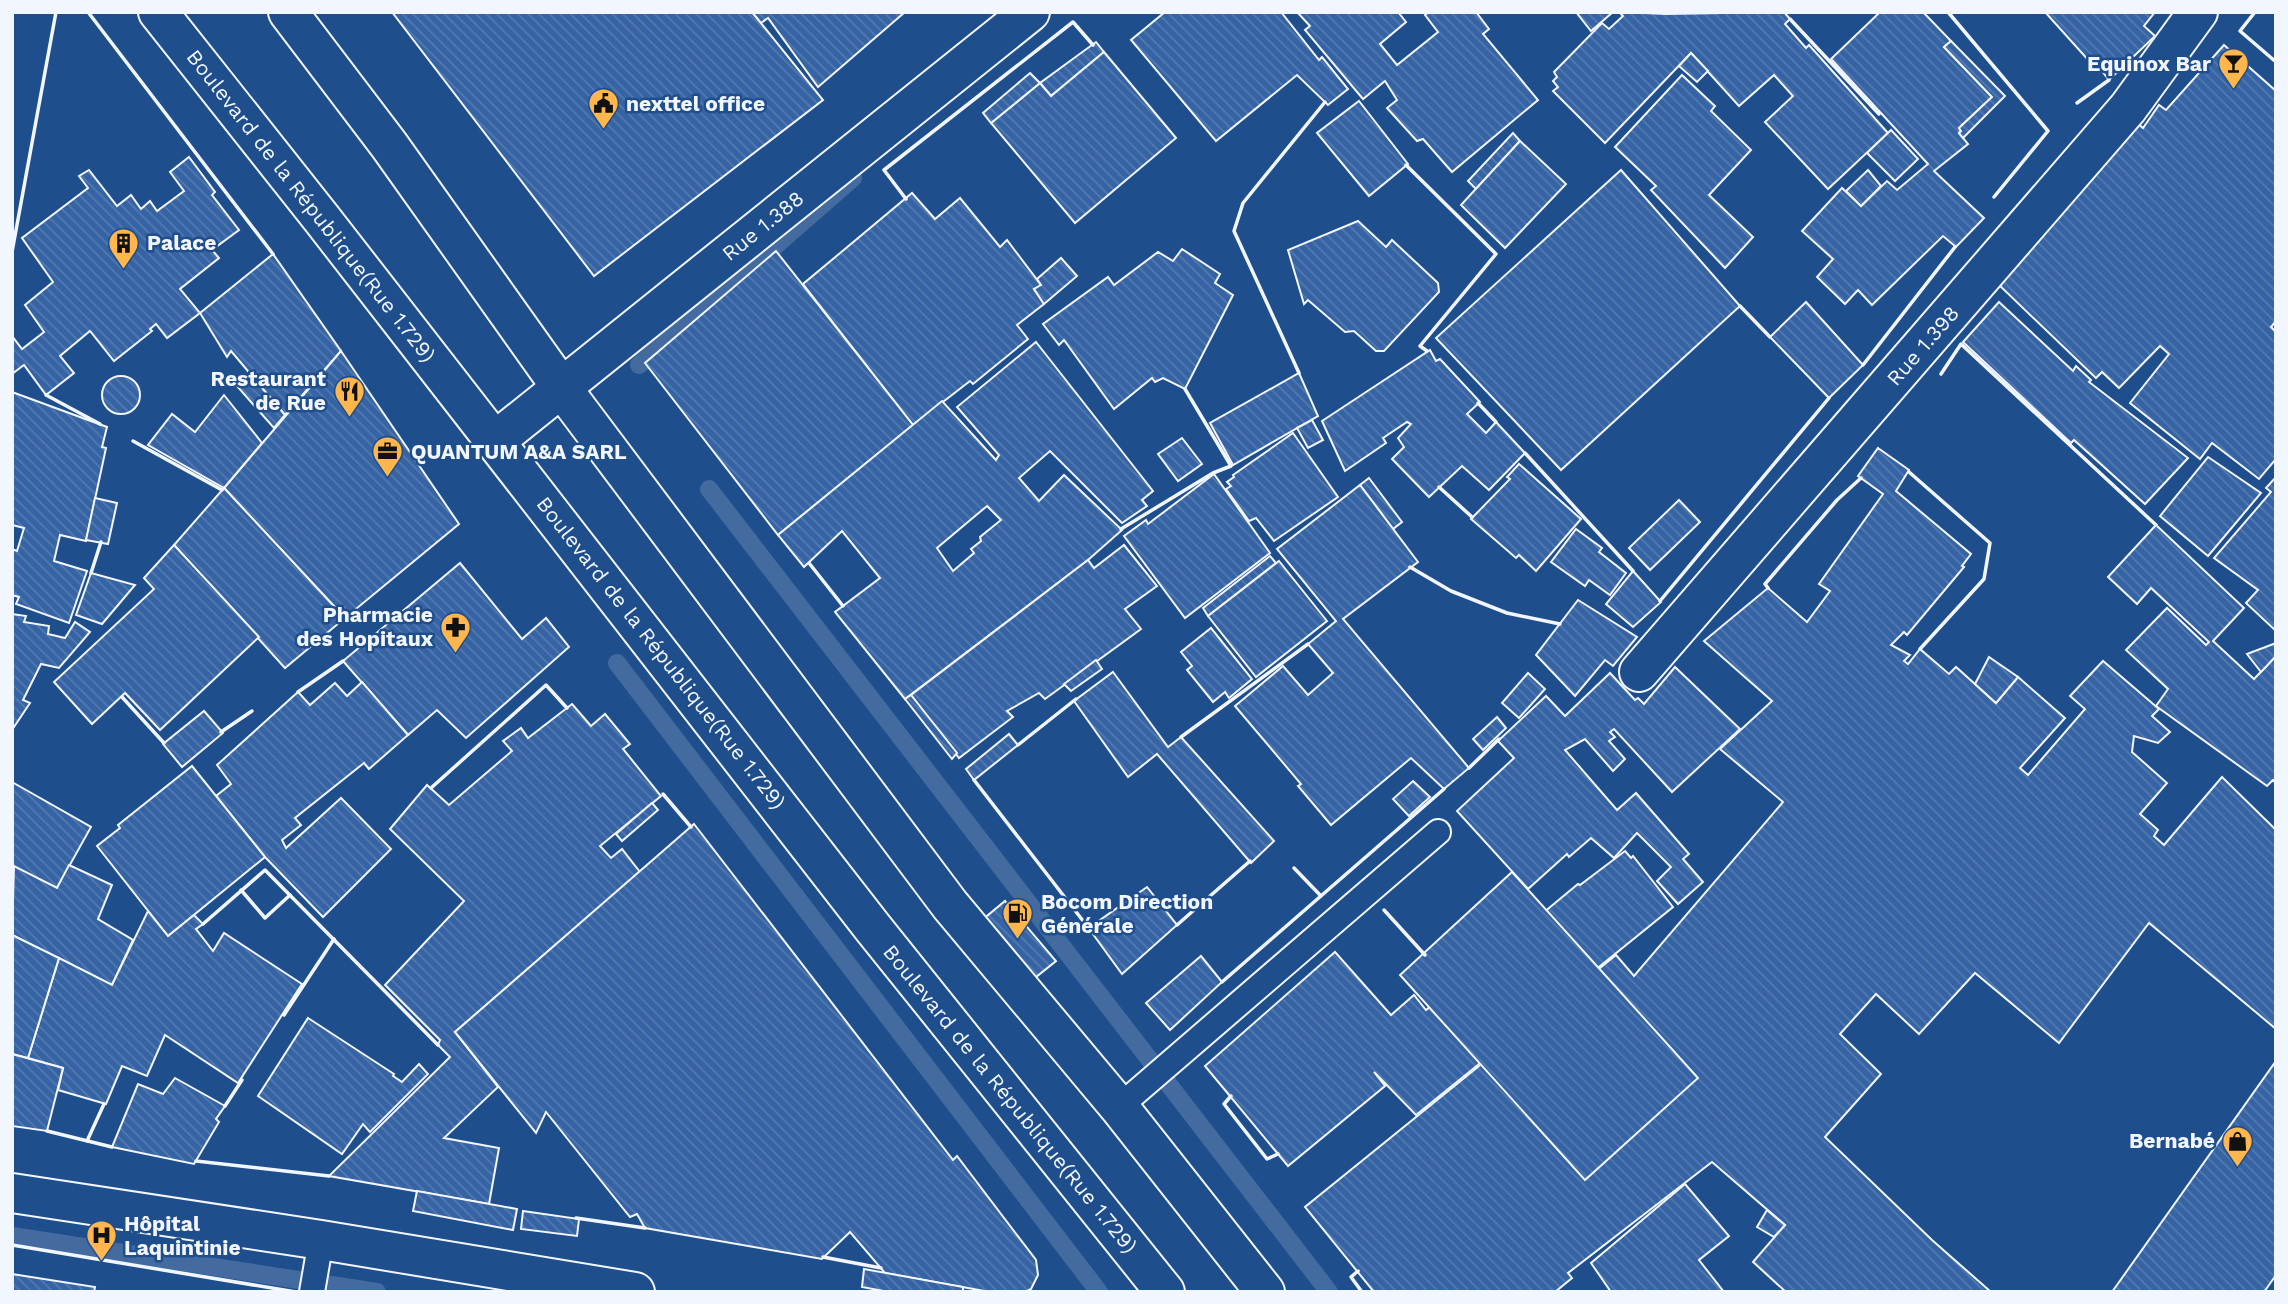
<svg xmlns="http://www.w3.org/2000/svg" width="2288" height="1304" font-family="'Work Sans',sans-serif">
	<defs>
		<pattern id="building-back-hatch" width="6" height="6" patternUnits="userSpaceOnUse" patternTransform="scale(1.75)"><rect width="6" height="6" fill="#3563a3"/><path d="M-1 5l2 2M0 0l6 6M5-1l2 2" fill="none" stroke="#537ab1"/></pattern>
	</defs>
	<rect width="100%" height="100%" fill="#1f4e8c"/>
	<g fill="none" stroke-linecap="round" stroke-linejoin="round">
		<g stroke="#446ba0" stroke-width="18">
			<path d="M639 365 853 178"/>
			<path d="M709 489 1329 1292"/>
			<path d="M617 663 1099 1292"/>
			<path d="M12 1236 377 1292"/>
		</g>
	</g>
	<g fill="url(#building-back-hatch)" stroke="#f2f6ff" stroke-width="2" fill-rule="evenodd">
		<path d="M392 12H752L823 100 594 276Z"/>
		<path d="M752 12H905L818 87 768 18 761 23Z"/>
		<path d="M1165 12H1281L1319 60 1322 57 1348 89 1328 105 1297 75 1216 141 1131 40Z"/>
		<path d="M1297 12H1398L1406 22 1380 44 1397 65 1438 32 1425 15 1429 12H1476L1489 29 1483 34 1538 100 1452 172 1423 139 1417 141 1387 108 1397 100 1385 81 1363 99 1305 30 1310 26Z"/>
		<path d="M1576 12H1613L1591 31Z"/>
		<path d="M1619 12 1667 14 1784 12 1790 19 1785 24 1806 48 1809 45 1888 133 1828 189 1765 122 1793 96 1774 75 1739 106 1691 53 1605 143 1553 91 1558 87 1553 81 1557 77 1554 72 1602 23 1609 29 1623 16Z"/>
		<path d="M1880 12H1923L1951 41 1944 47 1992 97 1959 128 1961 131 1959 133 1968 144 1934 171 1984 218 1956 247 1943 236 1872 305 1858 290 1845 304 1817 277 1833 259 1802 231 1842 188 1861 206 1887 181 1897 190 1928 164 1831 59Z"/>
		<path d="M2045 12H2155L2144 26 2155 36 2109 80 2101 70 2099 72Z"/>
		<path d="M1951 41 2005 96 1963 138 1959 133 1961 131 1959 128 1992 97 1944 47Z"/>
		<path d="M1096 42 1104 52 1051 96 1040 83Z"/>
		<path d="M2224 45 2276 91V321L2271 327 2276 332V459L2259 479 2212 443 2200 459 2130 403 2169 354 2160 346 2119 388 2102 372 2096 378 1998 284 2132 119 2143 128 2159 105 2166 110Z"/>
		<path d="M1104 52 1176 138 1075 223 991 123 1040 83 1051 96Z"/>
		<path d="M1691 53 1708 71 1697 82 1679 66Z"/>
		<path d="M1030 73 1040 83 991 123 983 113Z"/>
		<path d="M1682 75 1715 106 1711 111 1751 150 1709 195 1753 237 1725 268 1651 190 1656 186 1615 147Z"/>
		<path d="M1359 101 1408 164 1369 196 1317 133Z"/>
		<path d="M1891 130 1918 159 1895 181 1867 153Z"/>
		<path d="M1513 133 1520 141 1476 189 1468 181Z"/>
		<path d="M1520 141 1566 184 1505 248 1461 205Z"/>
		<path d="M189 157 215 192 212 195 239 230 212 250 219 258 180 289 200 313 167 338 156 324 150 329 152 331 114 361 90 331 60 356 74 373 46 395 24 365 12 374V336L22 349 44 332 25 305 53 282 22 238 88 188 79 176 89 170 117 206 131 195 141 209 150 201 157 211 184 191 170 172Z"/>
		<path d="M1621 170 1740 306 1561 470 1436 338Z"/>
		<path d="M1868 170 1881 186 1861 206 1846 191Z"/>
		<path d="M912 193 935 219 960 198 1000 247 1007 240 1041 285 1034 289 1044 304 1017 325 1028 339 973 384 970 381 913 425 803 284Z"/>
		<path d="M1358 221 1386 247 1392 240 1438 283 1439 292 1384 351H1376L1354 331 1345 332 1308 300 1304 304 1288 250Z"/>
		<path d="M1182 249 1220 274 1215 283 1233 295 1185 389 1163 378 1155 382 1152 378 1114 409 1064 340 1059 345 1043 324 1108 277 1114 285 1158 252 1173 261Z"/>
		<path d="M776 251 913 425 778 535 645 363Z"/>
		<path d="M273 254 341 351 285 415 231 351 227 357 200 313Z"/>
		<path d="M1061 258 1077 276 1044 304 1034 289 1041 285 1037 279Z"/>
		<path d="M1806 302 1863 365 1829 398 1770 337Z"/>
		<path d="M1999 302 2073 371 2076 366 2091 380 2089 382 2188 458 2145 504 2074 440 2071 443 1963 342Z"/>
		<path d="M1036 342 1153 491 1142 500 1147 506 1122 523 1050 451 1019 478 1039 501 1064 475 1122 530 1088 560 905 699 835 612 880 578 842 531 804 567 778 535 942 401 996 460 999 455 957 407ZM987 506 1001 520 980 537 981 541 971 549 974 553 953 571 937 548Z"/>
		<path d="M1430 350 1436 361 1440 359 1480 402 1467 414 1486 433 1496 422 1525 453 1489 490 1462 466 1429 497 1392 459 1404 447 1398 438 1411 424 1407 422 1383 438 1386 443 1345 471 1322 421Z"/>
		<path d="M341 351 459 524 345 618 224 488Z"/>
		<path d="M1299 373 1318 416 1233 465 1210 423Z"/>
		<path d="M250 374 285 415 274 428 236 385Z"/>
		<circle cx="121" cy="395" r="19"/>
		<path d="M12 392 107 427 102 447 106 448 86 541 60 535 54 561 87 571 69 623 16 604 19 597 12 595V549L17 551 24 528 12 525Z"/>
		<path d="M224 395 262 443 224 488 148 445 172 414 195 432Z"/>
		<path d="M1312 420 1323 440 1308 448 1297 428Z"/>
		<path d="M1293 433 1338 497 1274 541 1256 518 1249 521 1226 489 1231 486 1227 482 1234 477 1233 475Z"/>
		<path d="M1182 438 1202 464 1178 481 1158 454Z"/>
		<path d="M1878 448 1909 470 1896 491 1971 554 1962 566 1964 567 1907 635 1904 632 1891 645 1910 655 1904 661 1908 664 1920 649 1949 674 1956 667 1996 703 2018 677 2065 718 2020 768 2028 775 2085 709 2070 696 2103 661 2159 709 2152 716 2170 732 2158 743 2134 736 2132 752 2167 783 2140 814 2158 830 2154 836 2164 845 2222 777 2276 830V1029L2149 923 2059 1043 1975 973 1919 1034 1876 994 1840 1034 1881 1074 1825 1137 1932 1240 1991 1292H1786L1753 1262 1785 1225 1712 1162 1568 1273 1572 1278 1555 1292H1374L1305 1207 1616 955 1634 976 1783 802 1720 749 1772 701 1704 641 1768 588 1807 622 1830 591 1819 584 1883 494 1858 476Z"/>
		<path d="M2208 457 2261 493 2208 556 2160 516Z"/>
		<path d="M1519 464 1581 519 1536 571 1519 555 1516 558 1471 519 1510 479 1507 477Z"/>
		<path d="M1214 474 1270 553 1185 618 1124 536 1146 520 1148 524Z"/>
		<path d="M2276 477V631L2246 603 2258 590 2214 558 2271 492 2266 488Z"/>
		<path d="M1369 478 1402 522 1393 529 1360 485Z"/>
		<path d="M1360 485 1418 562 1343 619 1469 768 1444 789 1411 758 1331 825 1298 786 1301 784 1235 706 1283 666 1308 695 1333 673 1308 644 1336 621 1277 549Z"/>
		<path d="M224 488 345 618 285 668 174 545Z"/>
		<path d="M95 498 117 503 108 544 86 540Z"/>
		<path d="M1679 500 1700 522 1650 570 1629 548Z"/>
		<path d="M2156 525 2244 608 2213 641 2254 679 2276 656V784L2273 780 2267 786 2156 706 2168 689 2126 650 2167 608 2206 645 2209 642 2151 588 2137 604 2108 577Z"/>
		<path d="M1576 529 1602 548 1599 552 1626 573 1610 595 1589 580 1585 586 1551 562Z"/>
		<path d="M174 545 259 637 160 730 125 693 92 724 54 682 154 589 144 578Z"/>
		<path d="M1124 545 1157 586 1125 609 1141 629 1045 699 1039 693 1007 711 1013 717 959 758 911 695 1088 560 1094 568Z"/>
		<path d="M1270 556 1276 563 1208 616 1203 608Z"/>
		<path d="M1279 561 1327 621 1256 677 1208 616Z"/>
		<path d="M460 563 522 639 546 618 569 647 466 738 437 710 408 735 343 661Z"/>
		<path d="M1633 571 1661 602 1633 627 1606 604Z"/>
		<path d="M91 573 135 585 102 624 76 615Z"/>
		<path d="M1578 600 1637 637 1613 666 1605 660 1575 696 1536 655Z"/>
		<path d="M12 614 26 616 24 622 49 626 48 634 65 638 75 622 90 632 59 668 41 664 23 700 30 703 12 730Z"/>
		<path d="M1211 628 1252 679 1229 698 1225 692 1213 702 1187 670 1192 666 1181 652Z"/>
		<path d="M2276 643V656L2261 672 2247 654Z"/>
		<path d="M1989 657 2018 677 1996 703 1975 684Z"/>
		<path d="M1096 660 1102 669 1071 691 1064 684Z"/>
		<path d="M1675 667 1740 729 1672 792 1614 729 1610 732 1615 737 1609 741 1625 759 1613 771 1585 739 1565 750 1617 810 1636 793 1689 854 1683 859 1703 882 1678 904 1657 881 1671 867 1637 833 1614 858 1591 838 1569 857 1567 854 1528 889 1457 811 1514 758 1498 741 1546 696 1565 716 1610 673 1635 700 1638 698 1644 704Z"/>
		<path d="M1113 672 1168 747 1181 737 1274 841 1251 863 1157 754 1128 777 1074 701Z"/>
		<path d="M1528 673 1545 689 1519 718 1502 703Z"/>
		<path d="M362 682 408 735 369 769 364 763 295 818 301 825 282 840 286 848 341 798 391 849 323 917 265 857 216 796 231 784 217 765 298 692 310 705 335 683 347 696Z"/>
		<path d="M911 695 957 753 952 759 905 699Z"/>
		<path d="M572 704 591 726 605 714 630 744 623 749 661 796 600 846 611 858 622 849 640 872 455 1032 498 1087 444 1138 499 1148 489 1204 329 1176 450 1057 438 1045 440 1040 385 985 464 901 390 829 427 785 449 805 512 751 503 741 521 728 528 738Z"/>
		<path d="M204 711 223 733 182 767 163 744Z"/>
		<path d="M1497 717 1506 728 1483 750 1473 739Z"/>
		<path d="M1009 734 1018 745 974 780 966 769Z"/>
		<path d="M192 766 265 857 168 936 97 846 120 828 118 825Z"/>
		<path d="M1413 781 1430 797 1409 816 1393 799Z"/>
		<path d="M12 782 91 827 57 888 12 866Z"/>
		<path d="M652 803 658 810 622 841 616 834Z"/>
		<path d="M694 824 953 1160 957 1156 1036 1260 1038 1275 1031 1289 1025 1292H990L885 1273 850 1232 822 1259 645 1228 637 1214 630 1217 546 1112 536 1133 455 1032Z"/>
		<path d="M1625 851 1631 858 1633 856 1673 907 1416 1115 1374 1072 1385 1086 1288 1166 1205 1066 1335 952 1391 1015 1414 995 1426 1010 1578 884 1580 885Z"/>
		<path d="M69 865 112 885 98 919 133 940 112 985 12 935 14 866 57 888Z"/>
		<path d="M1512 872 1698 1078 1585 1180 1400 975Z"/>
		<path d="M1147 887 1177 925 1122 974 1087 926 1097 922Z"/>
		<path d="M1005 901 1056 961 1031 981 981 921Z"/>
		<path d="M148 911 168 936 194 915 203 924 196 929 213 951 224 933 302 984 238 1083 165 1035 147 1076 122 1066 106 1104 58 1090 63 1068 28 1058 59 958 112 985Z"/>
		<path d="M12 935 59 958 28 1058 12 1054Z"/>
		<path d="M1201 956 1222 982 1170 1030 1146 1003Z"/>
		<path d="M308 1018 394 1074 393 1076 402 1082 419 1064 428 1074 370 1132 363 1124 342 1154 258 1096Z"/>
		<path d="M12 1054 63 1068 47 1131 12 1126Z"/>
		<path d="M2276 1061V1275L2264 1292H2112Z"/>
		<path d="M175 1078 225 1106 216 1119 219 1122 194 1164 112 1147 138 1084 163 1094Z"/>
		<path d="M1685 1184 1729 1236 1699 1260 1724 1292H1611L1591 1263Z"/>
		<path d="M417 1191 517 1209 513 1230 413 1211Z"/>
		<path d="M1767 1210 1785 1225 1774 1237 1757 1227Z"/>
		<path d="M523 1211 579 1219 577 1236 521 1229Z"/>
		<path d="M864 1269 963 1287V1292H889L862 1287Z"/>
		<path d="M12 1274 95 1287 94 1292H12Z"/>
	</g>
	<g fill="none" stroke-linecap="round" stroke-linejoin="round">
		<defs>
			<g id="service">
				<path d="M1119 1107 1438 832"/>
				<path d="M312 1292 321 1240"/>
			</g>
			<g id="minor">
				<path d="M495 441 1030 12"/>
				<path d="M1639 672 2128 108 2198 12"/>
				<path d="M12 1193 321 1240 635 1292"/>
			</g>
			<g id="primary">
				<path d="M158 12 322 219 873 928 1165 1292"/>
				<path d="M288 12 389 145 561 387 950 905 1119 1107 1265 1292"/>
			</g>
		</defs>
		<use href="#service" stroke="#f2f6ff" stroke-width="28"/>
		<use href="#minor" stroke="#f2f6ff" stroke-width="42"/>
		<use href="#primary" stroke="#f2f6ff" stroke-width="42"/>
		<use href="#service" stroke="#1f4e8c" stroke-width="24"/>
		<use href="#minor" stroke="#1f4e8c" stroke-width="38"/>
		<use href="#primary" stroke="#1f4e8c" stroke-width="38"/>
		<g stroke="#f2f6ff" stroke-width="3.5">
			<path d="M88 12 273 254"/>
			<path d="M1948 12 2048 131 1994 197"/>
			<path d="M2255 12 2240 31 2276 62"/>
			<path d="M1790 19 1879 114"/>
			<path d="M2077 103 2109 80"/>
			<path d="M1406 165 1496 254 1420 346 1427 351"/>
			<path d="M906 199 884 170 1073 22 1093 45"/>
			<path d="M12 252 56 12"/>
			<path d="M1740 306 1770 337"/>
			<path d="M1863 365 1955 247"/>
			<path d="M1299 373 1234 231 1243 203 1325 102"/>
			<path d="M1941 374 1961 344 2156 525"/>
			<path d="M46 395 100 424"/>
			<path d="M1478 403 1496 422"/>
			<path d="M133 441 222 490"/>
			<path d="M1525 453 1633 571"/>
			<path d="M1909 472 1990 543 1984 579 1920 649"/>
			<path d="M1439 487 1472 517"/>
			<path d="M1121 529 1213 473 1231 466 1185 389"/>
			<path d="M809 563 843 606"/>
			<path d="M1410 567 1451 591 1507 613 1560 624"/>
			<path d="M91 573 101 542"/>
			<path d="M1768 588 1765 584 1837 500 1861 478"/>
			<path d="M1660 601 1829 398"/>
			<path d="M298 692 343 661"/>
			<path d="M122 697 164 743"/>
			<path d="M221 732 252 711"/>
			<path d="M1181 737 1308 644"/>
			<path d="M1018 745 1076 699"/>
			<path d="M1469 768 1499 739"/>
			<path d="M974 780 1087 926"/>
			<path d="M431 788 546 685 567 708"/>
			<path d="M663 794 691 827"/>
			<path d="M1294 868 1321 896"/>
			<path d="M241 890 265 918 290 895"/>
			<path d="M1384 910 1425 955"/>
			<path d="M203 924 265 870 438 1045"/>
			<path d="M1177 925 1250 861"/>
			<path d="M1222 982 1444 789"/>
			<path d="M284 1015 334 939"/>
			<path d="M1231 1096 1224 1104 1267 1159 1278 1154"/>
			<path d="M225 1106 242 1080"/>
			<path d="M47 1131 112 1147"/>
			<path d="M87 1141 104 1104"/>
			<path d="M196 1161 329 1176"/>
			<path d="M576 1218 645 1228"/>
			<path d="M12 1245 296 1292"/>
			<path d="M823 1257 881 1268"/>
			<path d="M1358 1271 1351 1277 1362 1292"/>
		</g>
	</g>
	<defs>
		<symbol id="bar-pin" viewBox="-11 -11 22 30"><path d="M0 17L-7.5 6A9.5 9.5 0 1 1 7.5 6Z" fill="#ffb74d" stroke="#1f4e8c"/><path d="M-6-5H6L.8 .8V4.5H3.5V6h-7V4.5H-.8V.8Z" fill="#111"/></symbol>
		<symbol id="civic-pin" viewBox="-11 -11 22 30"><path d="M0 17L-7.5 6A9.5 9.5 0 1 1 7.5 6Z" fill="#ffb74d" stroke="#1f4e8c"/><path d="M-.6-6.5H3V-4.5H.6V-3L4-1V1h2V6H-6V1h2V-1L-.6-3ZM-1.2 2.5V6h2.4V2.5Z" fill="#111"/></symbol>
		<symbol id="building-pin" viewBox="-11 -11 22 30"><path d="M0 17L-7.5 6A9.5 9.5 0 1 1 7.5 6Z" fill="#ffb74d" stroke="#1f4e8c"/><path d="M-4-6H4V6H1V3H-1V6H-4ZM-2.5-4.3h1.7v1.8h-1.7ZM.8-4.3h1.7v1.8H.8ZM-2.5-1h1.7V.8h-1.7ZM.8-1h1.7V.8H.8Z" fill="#111"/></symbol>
		<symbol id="restaurant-pin" viewBox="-11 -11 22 30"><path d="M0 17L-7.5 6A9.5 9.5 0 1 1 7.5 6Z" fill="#ffb74d" stroke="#1f4e8c"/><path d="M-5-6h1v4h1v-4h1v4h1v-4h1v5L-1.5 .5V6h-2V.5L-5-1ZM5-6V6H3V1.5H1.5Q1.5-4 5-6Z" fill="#111"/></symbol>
		<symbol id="office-pin" viewBox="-11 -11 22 30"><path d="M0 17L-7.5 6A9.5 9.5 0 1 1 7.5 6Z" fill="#ffb74d" stroke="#1f4e8c"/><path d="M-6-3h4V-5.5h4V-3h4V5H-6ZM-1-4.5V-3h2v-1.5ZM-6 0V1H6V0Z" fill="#111"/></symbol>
		<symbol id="pharmacy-pin" viewBox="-11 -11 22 30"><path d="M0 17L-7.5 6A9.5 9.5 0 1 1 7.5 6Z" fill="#ffb74d" stroke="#1f4e8c"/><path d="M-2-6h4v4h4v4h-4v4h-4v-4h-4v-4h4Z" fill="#111"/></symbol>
		<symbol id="fuel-pin" viewBox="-11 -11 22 30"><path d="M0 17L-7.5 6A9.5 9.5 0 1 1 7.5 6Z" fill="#ffb74d" stroke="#1f4e8c"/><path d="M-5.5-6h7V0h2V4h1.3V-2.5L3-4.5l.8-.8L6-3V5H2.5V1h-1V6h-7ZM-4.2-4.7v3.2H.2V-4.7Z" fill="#111"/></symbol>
		<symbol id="shop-pin" viewBox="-11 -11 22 30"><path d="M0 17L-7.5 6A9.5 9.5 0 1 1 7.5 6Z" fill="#ffb74d" stroke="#1f4e8c"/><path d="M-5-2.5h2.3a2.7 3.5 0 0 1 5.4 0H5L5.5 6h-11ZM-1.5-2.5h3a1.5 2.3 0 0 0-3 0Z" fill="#111"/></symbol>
		<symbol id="hospital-pin" viewBox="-11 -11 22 30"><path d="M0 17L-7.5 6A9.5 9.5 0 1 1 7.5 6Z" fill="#ffb74d" stroke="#1f4e8c"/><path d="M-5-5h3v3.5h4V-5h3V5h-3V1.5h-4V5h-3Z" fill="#111"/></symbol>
	</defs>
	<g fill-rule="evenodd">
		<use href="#bar-pin" x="2216" y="46" width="35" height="47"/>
		<use href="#civic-pin" x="586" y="86" width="35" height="47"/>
		<use href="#building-pin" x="106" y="226" width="35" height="47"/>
		<use href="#restaurant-pin" x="332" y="374" width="35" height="47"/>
		<use href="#office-pin" x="370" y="434" width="35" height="47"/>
		<use href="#pharmacy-pin" x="438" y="610" width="35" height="47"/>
		<use href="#fuel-pin" x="1000" y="896" width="35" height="47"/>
		<use href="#shop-pin" x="2220" y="1124" width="35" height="47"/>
		<use href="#hospital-pin" x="84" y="1218" width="35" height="47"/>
	</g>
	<g text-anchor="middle" stroke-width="5" stroke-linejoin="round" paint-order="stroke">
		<g font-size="21" font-weight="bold" fill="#f2f6ff" stroke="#1f4e8c" text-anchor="start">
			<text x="2211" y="71" text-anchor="end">Equinox Bar</text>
			<text x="626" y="111">nexttel office</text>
			<text x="147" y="250">Palace</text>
			<text x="326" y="386" text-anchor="end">Restaurant<tspan x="326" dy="24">de Rue</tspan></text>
			<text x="411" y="459">QUANTUM A&amp;A SARL</text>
			<text x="433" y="622" text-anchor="end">Pharmacie<tspan x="433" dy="24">des Hopitaux</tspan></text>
			<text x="1041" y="909">Bocom Direction<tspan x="1041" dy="24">Générale</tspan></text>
			<text x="2215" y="1148" text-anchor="end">Bernabé</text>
			<text x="124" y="1231">Hôpital<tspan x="124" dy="24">Laquintinie</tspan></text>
		</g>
		<g font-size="21" fill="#f2f6ff" stroke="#1f4e8c">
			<text transform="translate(311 206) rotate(52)" y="7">Boulevard de la République(Rue 1.729)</text>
			<text transform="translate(763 226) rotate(-39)" y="7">Rue 1.388</text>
			<text transform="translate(1923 346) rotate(-49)" y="7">Rue 1.398</text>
			<text transform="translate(661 653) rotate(52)" y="7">Boulevard de la République(Rue 1.729)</text>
			<text transform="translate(1010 1099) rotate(51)" y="7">Boulevard de la République(Rue 1.729)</text>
		</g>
	</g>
	<rect width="2288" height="1304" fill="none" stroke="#f2f6ff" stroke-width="28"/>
</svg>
